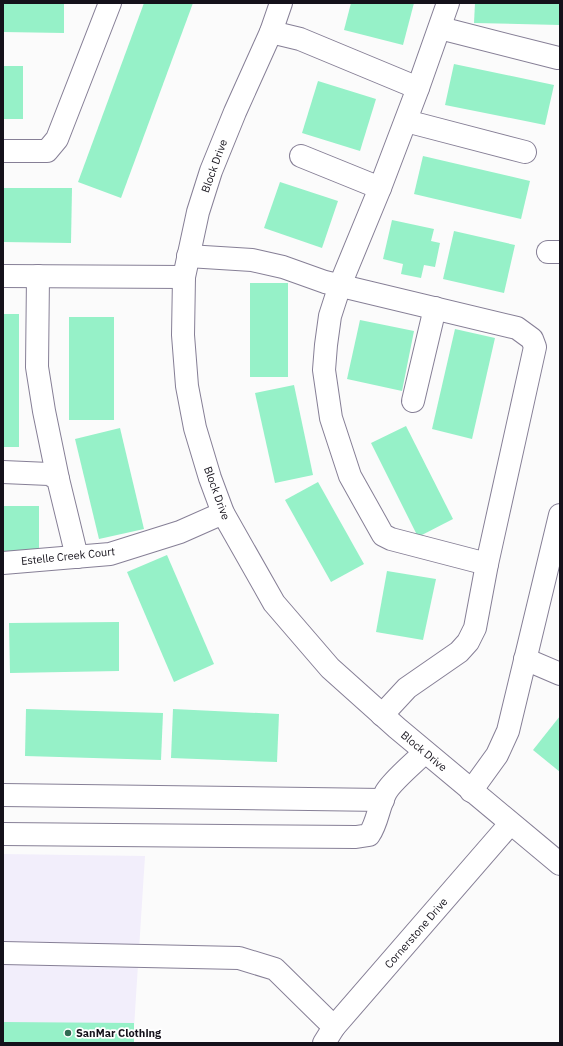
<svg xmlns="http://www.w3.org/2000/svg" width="563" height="1046" font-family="'IBM Plex Sans',sans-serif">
	<rect width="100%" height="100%" fill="#fbfbfb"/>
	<path fill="#f2eefb" d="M3 854 145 856 133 1043H3Z"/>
	<g fill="#96f1c8">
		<path d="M3 3H64V33L3 32Z"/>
		<path d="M144 3H193L121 198 78 182Z"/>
		<path d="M351 3H414L403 45 344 30Z"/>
		<path d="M475 3H560V25L474 23Z"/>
		<path d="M454 64 554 85 545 125 445 105Z"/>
		<rect x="3" y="66" width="20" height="53"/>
		<path d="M318 81 376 99 360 151 302 133Z"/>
		<path d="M423 156 530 181 521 219 414 194Z"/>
		<path d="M280 182 338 201 322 248 264 228Z"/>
		<path d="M3 188H72L71 243 3 242Z"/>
		<path d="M392 220 434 229 431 241 440 243 435 267 424 265 421 278 401 274 403 264 383 259Z"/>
		<path d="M454 231 515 245 504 293 443 279Z"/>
		<rect x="250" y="283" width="38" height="94"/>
		<rect x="3" y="314" width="16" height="133"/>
		<rect x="69" y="317" width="45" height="103"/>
		<path d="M360 320 414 331 402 391 347 379Z"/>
		<path d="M455 329 495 338 472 439 432 429Z"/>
		<path d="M294 385 313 475 275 483 255 393Z"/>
		<path d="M406 426 453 519 418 537 371 443Z"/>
		<path d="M120 428 144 529 99 539 75 439Z"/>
		<path d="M318 482 364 564 331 582 285 500Z"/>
		<rect x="3" y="506" width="36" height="48"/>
		<path d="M167 555 214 664 174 682 127 572Z"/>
		<path d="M387 571 436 579 423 640 376 632Z"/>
		<path d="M119 622V671L10 673 9 623Z"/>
		<path d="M26 709 163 713 161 760 25 756Z"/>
		<path d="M173 709 279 714 277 762 171 758Z"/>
		<path d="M560 716V772L533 750Z"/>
		<path d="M3 1022 134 1023V1043H3Z"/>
	</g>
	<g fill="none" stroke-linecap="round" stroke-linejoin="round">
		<defs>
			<g id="minor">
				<path d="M281 3 271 32 235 112 211 171 198 212 184 277 183 335 187 386 195 428 210 478 223 513 274 603 330 668 397 728 560 864"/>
				<path d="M448 3 418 88 380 188 340 285 330 316 326 345 324 370 331 418 350 476 383 535 391 539 487 564"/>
				<path d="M440 28 558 58"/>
				<path d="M271 32 300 39 418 88"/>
				<path d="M406 121 525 152"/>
				<path d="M3 151H47L57 139 110 3"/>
				<path d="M301 156 380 188"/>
				<path d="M548 252H560"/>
				<path d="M188 256 252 260 283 267 325 282 517 328 532 339 535 347 487 564 475 628 468 642 459 652 407 688 382 715"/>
				<path d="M3 276 184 277"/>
				<path d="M38 276 37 367 44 411 58 479"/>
				<path d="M413 401 435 308"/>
				<path d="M3 472 49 474 58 479 77 557"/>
				<path d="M3 563 110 554 180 532 223 513"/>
				<path d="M525 659 560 674"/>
				<path d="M471 791 497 755 508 731 560 515"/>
				<path d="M3 795 383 800"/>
				<path d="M3 834 356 837 369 835C378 822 378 807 386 792 392 781 415 762 425 752"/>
				<path d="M3 953 239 958 275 969 334 1027"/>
				<path d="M324 1043 334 1027 510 824"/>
			</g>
		</defs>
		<use href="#minor" stroke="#867f96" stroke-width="24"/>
		<use href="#minor" stroke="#fff" stroke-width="22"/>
	</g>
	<circle fill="#316a52" stroke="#fff" stroke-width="1.5" cx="68" cy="1033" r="4"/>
	<g text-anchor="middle" stroke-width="3.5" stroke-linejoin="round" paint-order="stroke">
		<g font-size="11" fill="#14111a" stroke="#fff">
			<text transform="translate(214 166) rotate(-70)" y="4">Block Drive</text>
			<text transform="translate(217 493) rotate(70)" y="4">Block Drive</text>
			<text transform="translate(68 556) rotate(-6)" y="4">Estelle Creek Court</text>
			<text transform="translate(424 751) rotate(40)" y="4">Block Drive</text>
			<text transform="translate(416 933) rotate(-49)" y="4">Cornerstone Drive</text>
		</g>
		<g font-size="11" font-weight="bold" fill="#14111a" stroke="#fff" text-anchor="start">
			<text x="76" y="1037">SanMar Clothing</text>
		</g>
	</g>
	<rect width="563" height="1046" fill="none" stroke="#14111a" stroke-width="8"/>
</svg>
